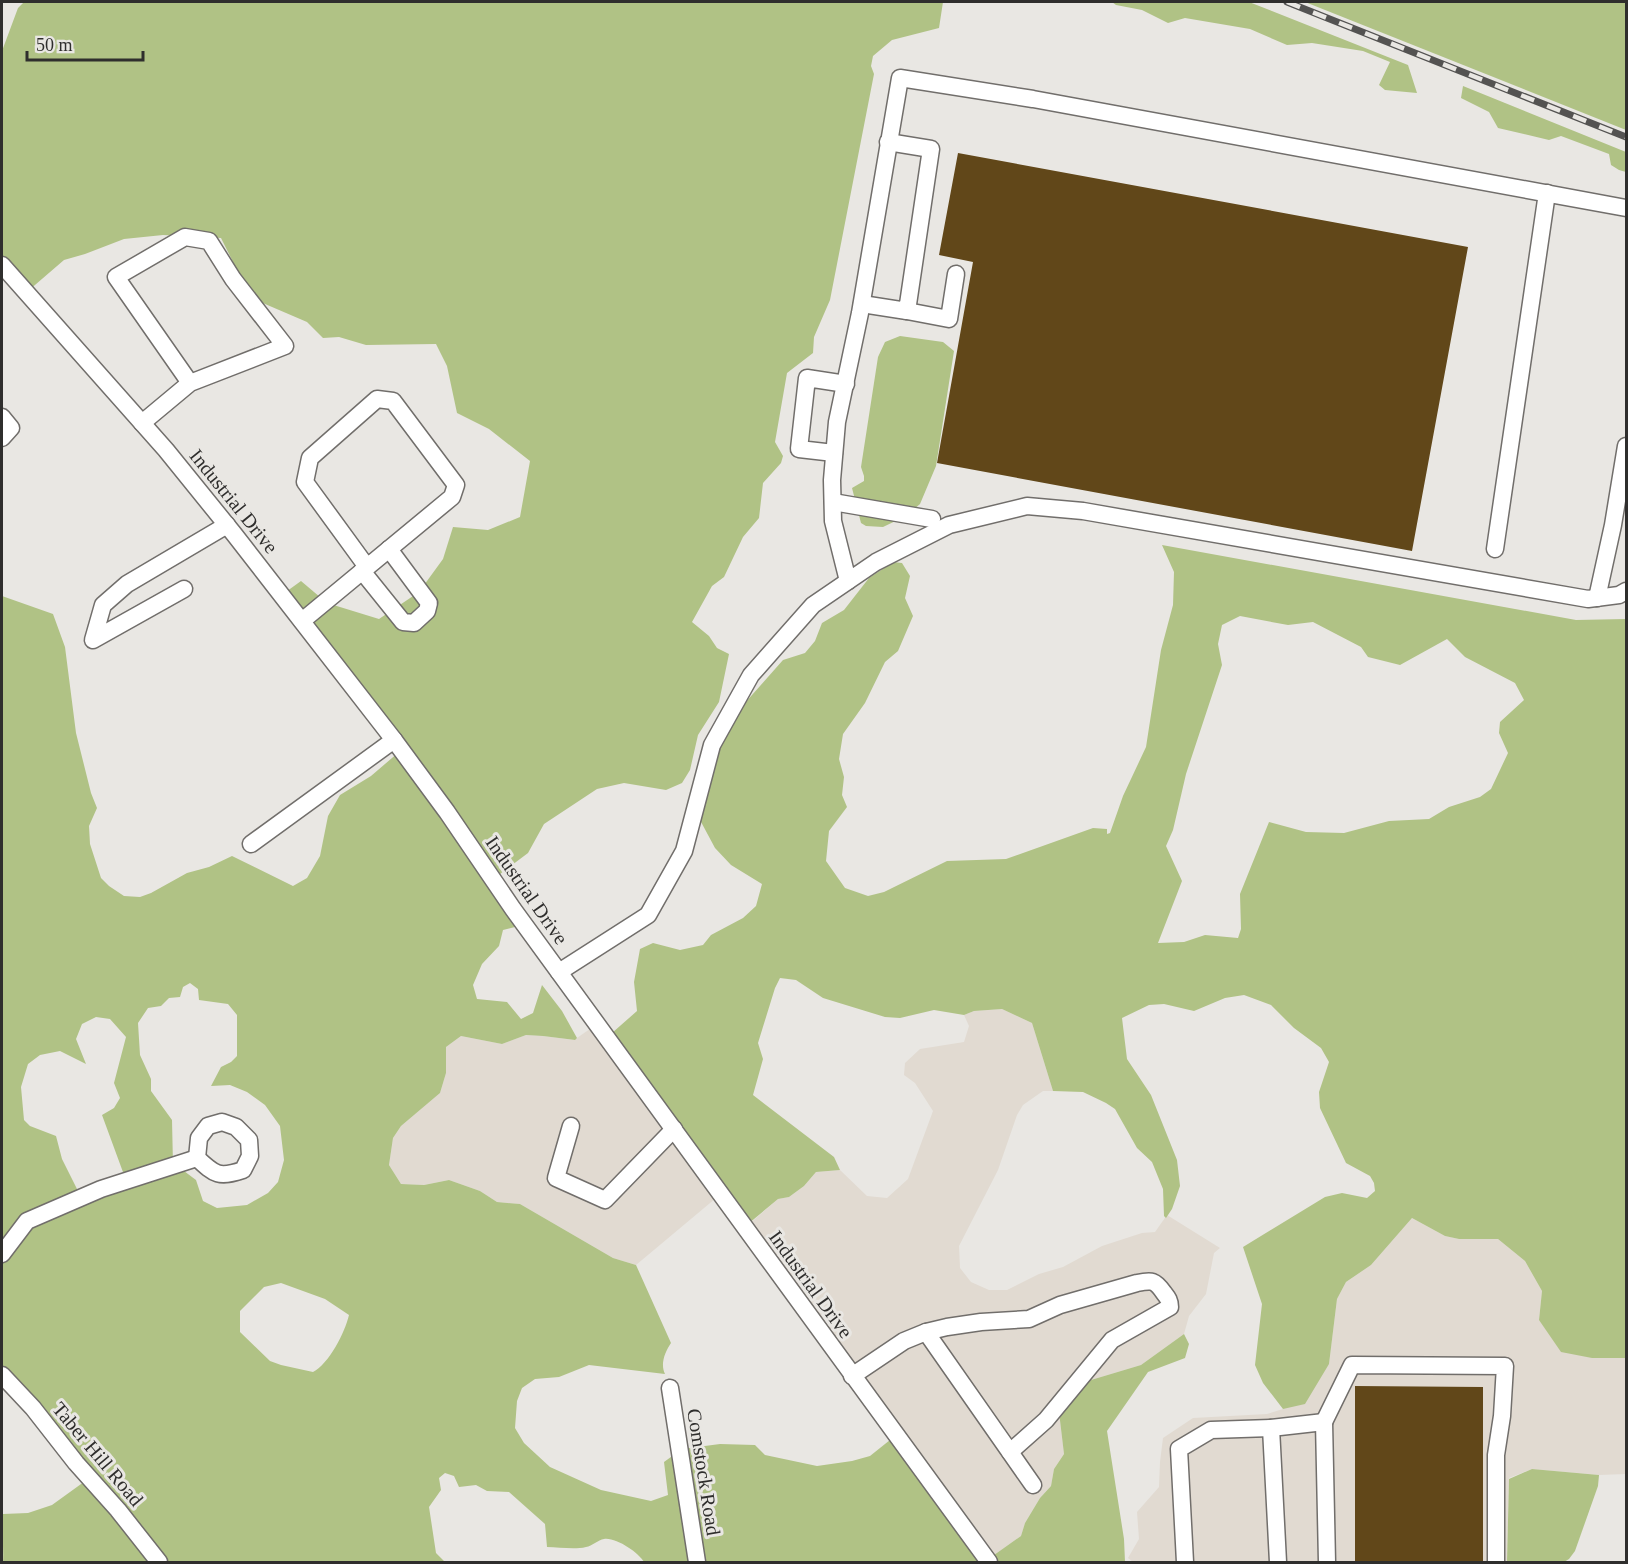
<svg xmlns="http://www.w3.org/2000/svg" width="1628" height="1564" font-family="'Times New Roman',serif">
	<rect width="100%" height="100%" fill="#e9e7e3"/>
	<g fill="#e1dad1">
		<path d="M1002 1009 1032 1023 1053 1091H1043L1023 1105 1017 1115 998 1170 959 1246 960 1268 971 1282 989 1290H1007L1039 1274 1063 1267 1102 1246 1142 1233 1155 1232 1167 1215 1220 1248 1214 1253 1206 1294 1189 1316 1184 1334 1141 1365 1091 1380 1059 1412 1064 1454 1054 1469 1051 1486 1040 1498 1025 1523 1021 1536 987 1560 748 1225 778 1199 789 1197 804 1186 816 1172 840 1170 867 1196 887 1198 908 1179 933 1111 915 1083 904 1075 905 1063 920 1049 964 1042 969 1026 964 1015 974 1011Z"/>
		<path d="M600 1022 722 1193 636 1265 613 1258 520 1204 497 1202 480 1191 449 1180 424 1185 401 1184 389 1165 393 1138 401 1126 440 1093 446 1073V1047L461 1036 502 1044 526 1035 543 1036 574 1040Z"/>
		<path d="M1412 1218 1445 1236 1459 1239H1498L1525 1261 1542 1291 1539 1320 1592 1358H1626V1474L1599 1475 1532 1469 1509 1478 1507 1562H1133L1128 1558 1139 1539 1137 1512 1159 1487 1160 1462 1163 1438 1193 1418 1267 1414 1283 1409 1329 1364 1337 1299 1346 1282 1371 1265Z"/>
	</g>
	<g fill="#b0c285" fill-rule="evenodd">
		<path d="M24 2H943L939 28 892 40 873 56 871 66 874 74 830 300 814 337 813 353 787 373 775 442 783 456 781 463 763 483 759 518 743 537 724 577 712 586 692 622 709 636 717 648 729 654 719 702 698 735 690 770 682 783 666 790 624 783 597 789 544 824 528 853 496 877 527 924 503 930 499 946 482 964 473 985 477 999 507 1002 521 1019 533 1013 542 985 562 1011 577 1038 575 1040 543 1036 526 1035 502 1044 461 1036 446 1047V1073L440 1093 401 1126 393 1138 389 1165 401 1184 424 1185 449 1180 480 1191 497 1202 520 1204 613 1258 636 1265 671 1343C665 1352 660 1364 665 1374L589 1365 559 1377 535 1379 522 1388 517 1401 515 1428 524 1443 550 1467 601 1490 651 1501 668 1495 664 1462 682 1449 720 1444 755 1445 765 1455 817 1466 852 1461 870 1456 895 1436 987 1560 1021 1536 1025 1523 1040 1498 1051 1486 1054 1469 1064 1454 1059 1412 1068 1393 1091 1380 1141 1365 1184 1334 1189 1344 1185 1358 1148 1372 1107 1431 1124 1539 1125 1562H644C639 1553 616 1537 604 1539 598 1540 592 1546 586 1547 574 1550 559 1547 547 1547L545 1524 509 1492 487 1491 476 1485 459 1487 454 1476 445 1473 439 1478 441 1490 429 1507 436 1553 445 1562H3C4 1546 1 1531 3 1514L28 1513 52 1505 88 1479 2 1373V596L53 614 65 647 76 733 91 793 97 808 89 826 90 844 101 878 109 886 124 896 140 897 151 893 187 873 209 867 232 856 293 886 307 878 320 856 328 816 340 795 371 776 399 752 283 594 301 581 327 603 379 619 419 592 443 559 453 527 488 530 520 517 530 461 489 429 457 413 447 366 436 344 366 345 339 337 323 338 307 322 251 298 221 238 163 235 124 239 85 254 64 260 28 291 2 262V51L18 8ZM190 983 198 989 199 1000 228 1004 237 1015V1056L231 1062 221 1067 211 1086 230 1085 247 1092 265 1105 280 1126 284 1160 278 1182 268 1193 247 1205 217 1208 203 1201 196 1180 180 1168 173 1165 172 1120 151 1091V1079L140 1055 138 1023 148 1008 161 1006 169 998 180 997 183 987ZM96 1017 110 1019 126 1037 114 1083 120 1098 114 1108 102 1115 127 1183 81 1197 62 1159 56 1136 30 1126 24 1120 21 1087 28 1064 40 1055 60 1051 86 1064 76 1039 82 1024ZM281 1283 325 1299 349 1315C345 1332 329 1364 313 1372L281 1365 270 1361 240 1332V1311L264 1287Z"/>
		<path d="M1112 2H1249L1408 65 1417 93 1385 90 1379 85 1390 62 1363 51 1312 43 1287 45 1250 29 1185 18 1168 23 1142 10 1116 5Z"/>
		<path d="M1305 2H1626V130Z"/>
		<path d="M1463 86 1626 152V172L1619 170 1611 165 1609 154 1561 136 1549 140 1498 128 1489 112 1461 98Z"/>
		<path d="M900 336 943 342 954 351 936 466 920 504 906 516 883 527 866 526 861 523 852 488 864 481V476L861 467 878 357 885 342Z"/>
		<path d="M1162 545 1576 620 1626 619V1358H1592L1561 1352 1539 1320 1542 1291 1525 1261 1498 1239H1459L1445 1236 1412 1218 1371 1265 1346 1282 1337 1299 1329 1364 1305 1404 1283 1409 1263 1383 1255 1365 1262 1304 1243 1247 1325 1197 1342 1193 1367 1198 1375 1191 1374 1183 1370 1176 1346 1163 1320 1108 1319 1092 1329 1062 1321 1048 1294 1028 1271 1005 1244 995 1225 998 1194 1011 1164 1004 1149 1005 1122 1018 1127 1059 1151 1095 1177 1160 1180 1186 1172 1209 1166 1218 1164 1216 1163 1189 1152 1162 1137 1148 1115 1109 1106 1103 1083 1092 1053 1091 1032 1023 1002 1009 974 1011 964 1015 934 1010 900 1018 885 1017 823 998 796 980 780 978 775 988 758 1043 763 1059 753 1095 834 1157 840 1170 816 1172 804 1186 789 1197 778 1199 748 1224 612 1033 637 1011 634 982 640 949 653 943 680 950 703 945 711 935 743 918 756 906 762 884 731 865 715 848 700 820 707 770 736 713 783 660 805 653 815 641 822 623 844 610 869 578 893 562 902 563 910 576 905 598 913 616 898 651 885 662 865 703 843 734 839 759 844 777 842 795 847 807 829 831 826 861 845 888 868 896 884 892 947 861 1006 859 1093 828 1107 829V834L1110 833 1123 796 1146 747 1161 650 1173 605 1174 572ZM1240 616 1288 625 1313 622 1361 647 1368 657 1400 665 1447 639 1465 657 1515 683 1524 700 1500 722 1499 733 1508 753 1491 789 1480 797 1449 807 1429 819 1389 821 1344 833 1306 832 1269 822 1240 894 1241 929 1238 938 1205 935 1184 942 1158 943 1182 881 1166 846 1173 830 1186 774 1222 665 1218 644 1222 625Z"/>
		<path d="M1532 1469 1599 1475 1598 1486 1575 1551 1569 1559 1564 1562H1507L1509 1479Z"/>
	</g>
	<g fill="#614719">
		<path d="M958 153 1468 247 1412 551 937 463 973 262 939 255Z"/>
		<path d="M1355 1386 1483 1387V1563H1355Z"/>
	</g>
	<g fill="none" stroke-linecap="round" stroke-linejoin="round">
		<defs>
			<g id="minor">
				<path d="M2 265 166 450 234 534 394 740 447 812 513 909 989 1562"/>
				<path d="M862 304 907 311 931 149 888 142"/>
				<path d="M907 311 949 319 956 274"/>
				<path d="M2 417 11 428 2 438"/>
				<path d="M142 423 190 383 116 277 185 237 209 241 233 279 285 346 190 383"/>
				<path d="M834 453 799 449 807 378 846 384"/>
				<path d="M833 502 932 519"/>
				<path d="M1495 549 1547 193"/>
				<path d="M362 571 403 622 414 623 427 611 429 603 389 549"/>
				<path d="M848 581 833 521 832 480 837 422 860 313 900 78 1033 99 1626 208"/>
				<path d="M184 589 93 640 103 605 127 584 227 525"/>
				<path d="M1597 598 1613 525 1626 446"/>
				<path d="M302 621 452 497 456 485 393 401 377 399 310 458 305 482 367 567"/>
				<path d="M251 844 394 740"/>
				<path d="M559 972 648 915 684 851 712 745 751 675 813 605 876 562 949 525 1027 506 1083 511 1588 599 1619 595 1626 591"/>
				<path d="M222 1122 236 1127 249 1140 250 1156 243 1170C219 1178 215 1175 197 1158L199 1138 208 1126Z"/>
				<path d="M571 1126 556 1178 605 1200 674 1129"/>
				<path d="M2 1254 27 1221 101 1189 197 1158"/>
				<path d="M926 1332 1033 1485"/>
				<path d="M2 1375 33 1408 76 1463 118 1510 159 1562"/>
				<path d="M852 1376 904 1341 926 1332 947 1327 981 1322 1029 1319 1060 1305 1137 1283C1152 1280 1155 1280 1164 1293 1168 1298 1170 1301 1170 1307L1112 1340 1046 1420 1010 1452"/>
				<path d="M670 1388 697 1562"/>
				<path d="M1324 1422 1352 1365 1505 1366 1502 1416 1496 1455V1562"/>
				<path d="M1185 1562 1179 1449 1211 1430 1271 1428"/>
				<path d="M1278 1562 1271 1428 1324 1422 1327 1562"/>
			</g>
		</defs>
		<use href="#minor" stroke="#716e6b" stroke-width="19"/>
		<use href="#minor" stroke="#fff" stroke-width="16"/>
		<defs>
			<path id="rail" d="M1287 2 1626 137"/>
		</defs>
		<use href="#rail" stroke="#545352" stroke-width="7"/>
		<use href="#rail" stroke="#e9e7e3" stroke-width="4.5" stroke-dasharray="14" stroke-linecap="butt"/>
	</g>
	<g text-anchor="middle" stroke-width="6" stroke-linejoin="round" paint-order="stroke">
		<g font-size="20" fill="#2f2e2d" stroke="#e9e7e3">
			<text transform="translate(234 501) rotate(51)" y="7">Industrial Drive</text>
			<text transform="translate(527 890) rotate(55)" y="7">Industrial Drive</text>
			<text transform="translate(811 1284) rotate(54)" y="7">Industrial Drive</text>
			<text transform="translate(98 1454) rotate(50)" y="7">Taber Hill Road</text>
			<text transform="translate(704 1472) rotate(81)" y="7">Comstock Road</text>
		</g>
	</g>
	<rect width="1628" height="1564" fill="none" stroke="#2f2e2d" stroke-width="6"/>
	<path d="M27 51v9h116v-9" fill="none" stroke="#2f2e2d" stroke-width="3"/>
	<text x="36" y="51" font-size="18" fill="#2f2e2d" stroke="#e9e7e3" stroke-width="4.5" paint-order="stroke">50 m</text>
</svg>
